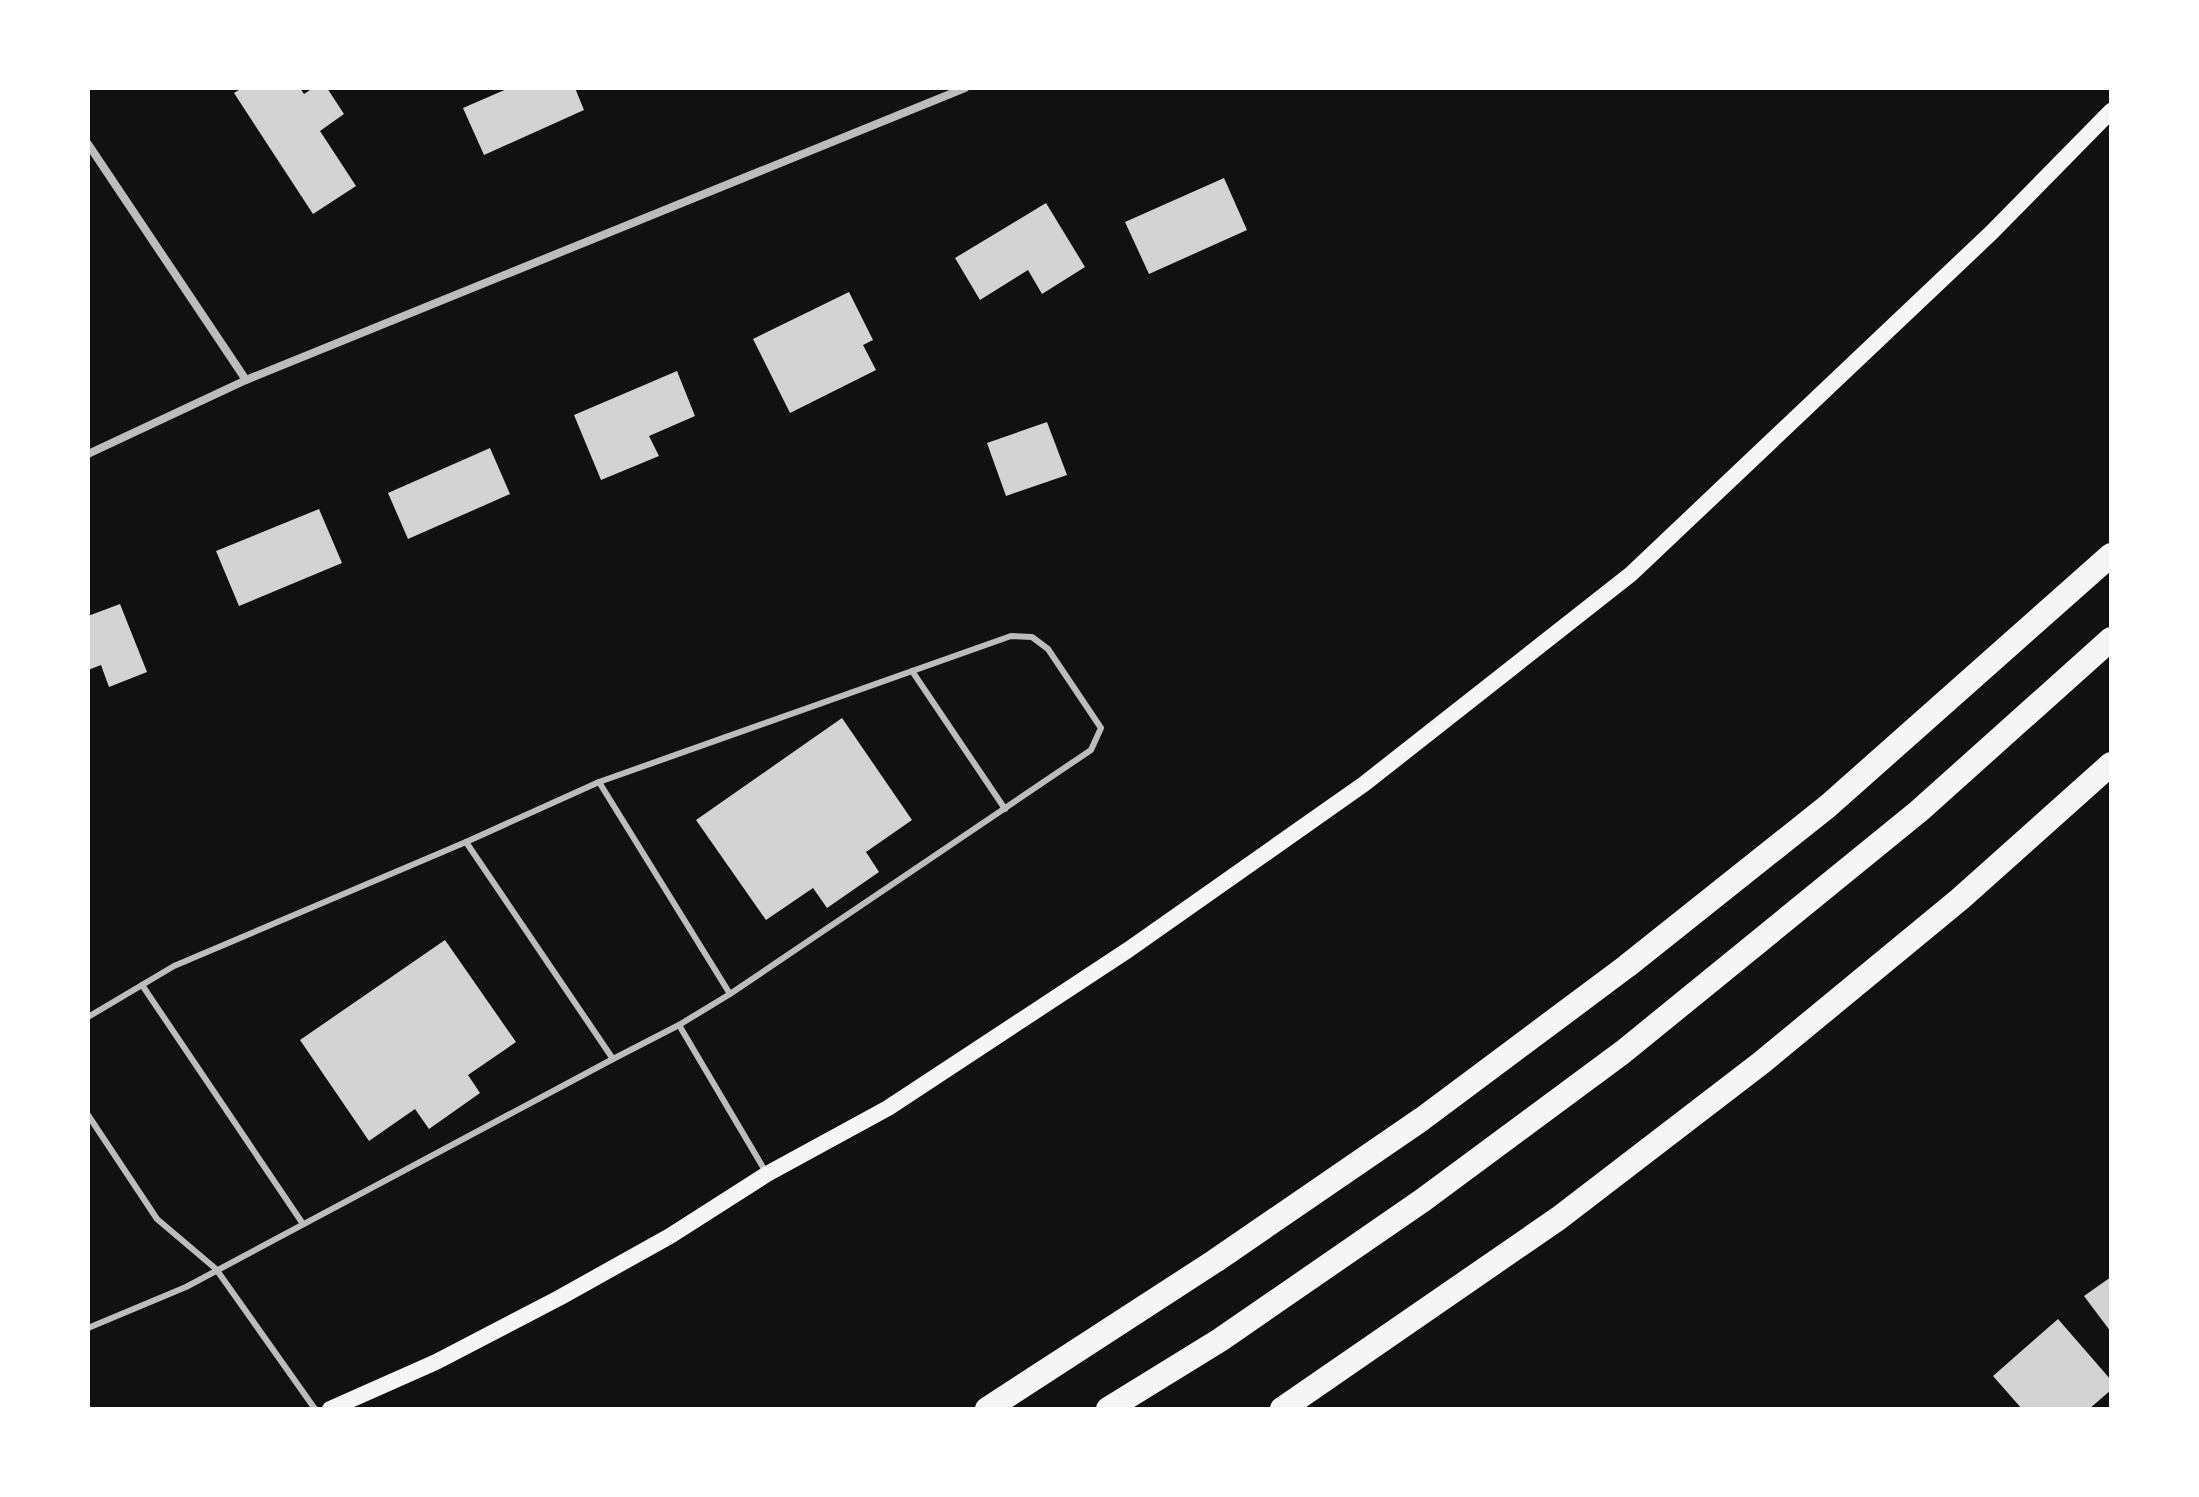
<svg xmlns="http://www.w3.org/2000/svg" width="2199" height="1497" font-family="'Playfair Display',serif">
	<rect width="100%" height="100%" fill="#111"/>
	<g fill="#d3d3d3">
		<path d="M242 88H300L304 94 313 88H327L344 114 320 131 356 186 313 214 234 93Z"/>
		<path d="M509 88H575L584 110 484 155 463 108Z"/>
		<path d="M1224 178 1247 230 1149 274 1125 222Z"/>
		<path d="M1046 203 1085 267 1042 294 1028 270 980 300 955 258Z"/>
		<path d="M849 292 873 340 863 345 876 370 790 413 753 339Z"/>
		<path d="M677 371 695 416 649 436 659 456 601 480 574 415Z"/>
		<path d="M1047 422 1067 475 1006 496 987 443Z"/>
		<path d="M490 448 510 494 408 539 388 493Z"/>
		<path d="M319 509 342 563 239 606 216 551Z"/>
		<path d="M120 604 147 672 109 687 101 665 88 670V616Z"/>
		<path d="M842 718 912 820 866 852 879 872 827 908 813 888 766 920 696 820Z"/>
		<path d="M445 940 516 1042 468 1075 480 1093 429 1129 415 1109 369 1141 300 1040Z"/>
		<path d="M2111 1277V1332L2084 1296Z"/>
		<path d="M2058 1319 2111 1380V1390L2089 1409H2022L1993 1376Z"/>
	</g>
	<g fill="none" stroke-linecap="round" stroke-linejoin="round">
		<g stroke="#bcbcbc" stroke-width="6">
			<path d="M912 671 1005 809"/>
			<path d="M599 782 1011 636 1032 637 1048 649 1101 728 1091 750 730 994 679 1025 767 1174"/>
			<path d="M142 985 303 1224"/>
			<path d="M88 1017 174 966 466 842"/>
			<path d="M679 1025 613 1059 466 842 599 782 730 994"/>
			<path d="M88 1115 157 1219 216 1269 315 1409"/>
			<path d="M88 1328 186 1287 613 1059"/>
		</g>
		<g stroke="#bcbcbc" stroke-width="8">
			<path d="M88 144 246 380"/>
			<path d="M88 454 246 380 965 88"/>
		</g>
		<path stroke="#f5f5f5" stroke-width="16" d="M330 1409 436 1362 559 1298 670 1236 767 1174 888 1108 1128 950 1364 784 1631 574 1991 233 2111 111"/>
		<g stroke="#f5f5f5" stroke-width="24">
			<path d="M987 1409 1215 1261 1422 1119 1627 966 1828 806 2111 555"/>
			<path d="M1108 1409 1220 1340 1423 1200 1623 1052 1919 811 2111 639"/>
			<path d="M1282 1409 1559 1218 1761 1063 1960 899 2111 764"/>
		</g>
	</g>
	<rect width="2199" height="1497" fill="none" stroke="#ffffff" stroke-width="180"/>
</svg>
